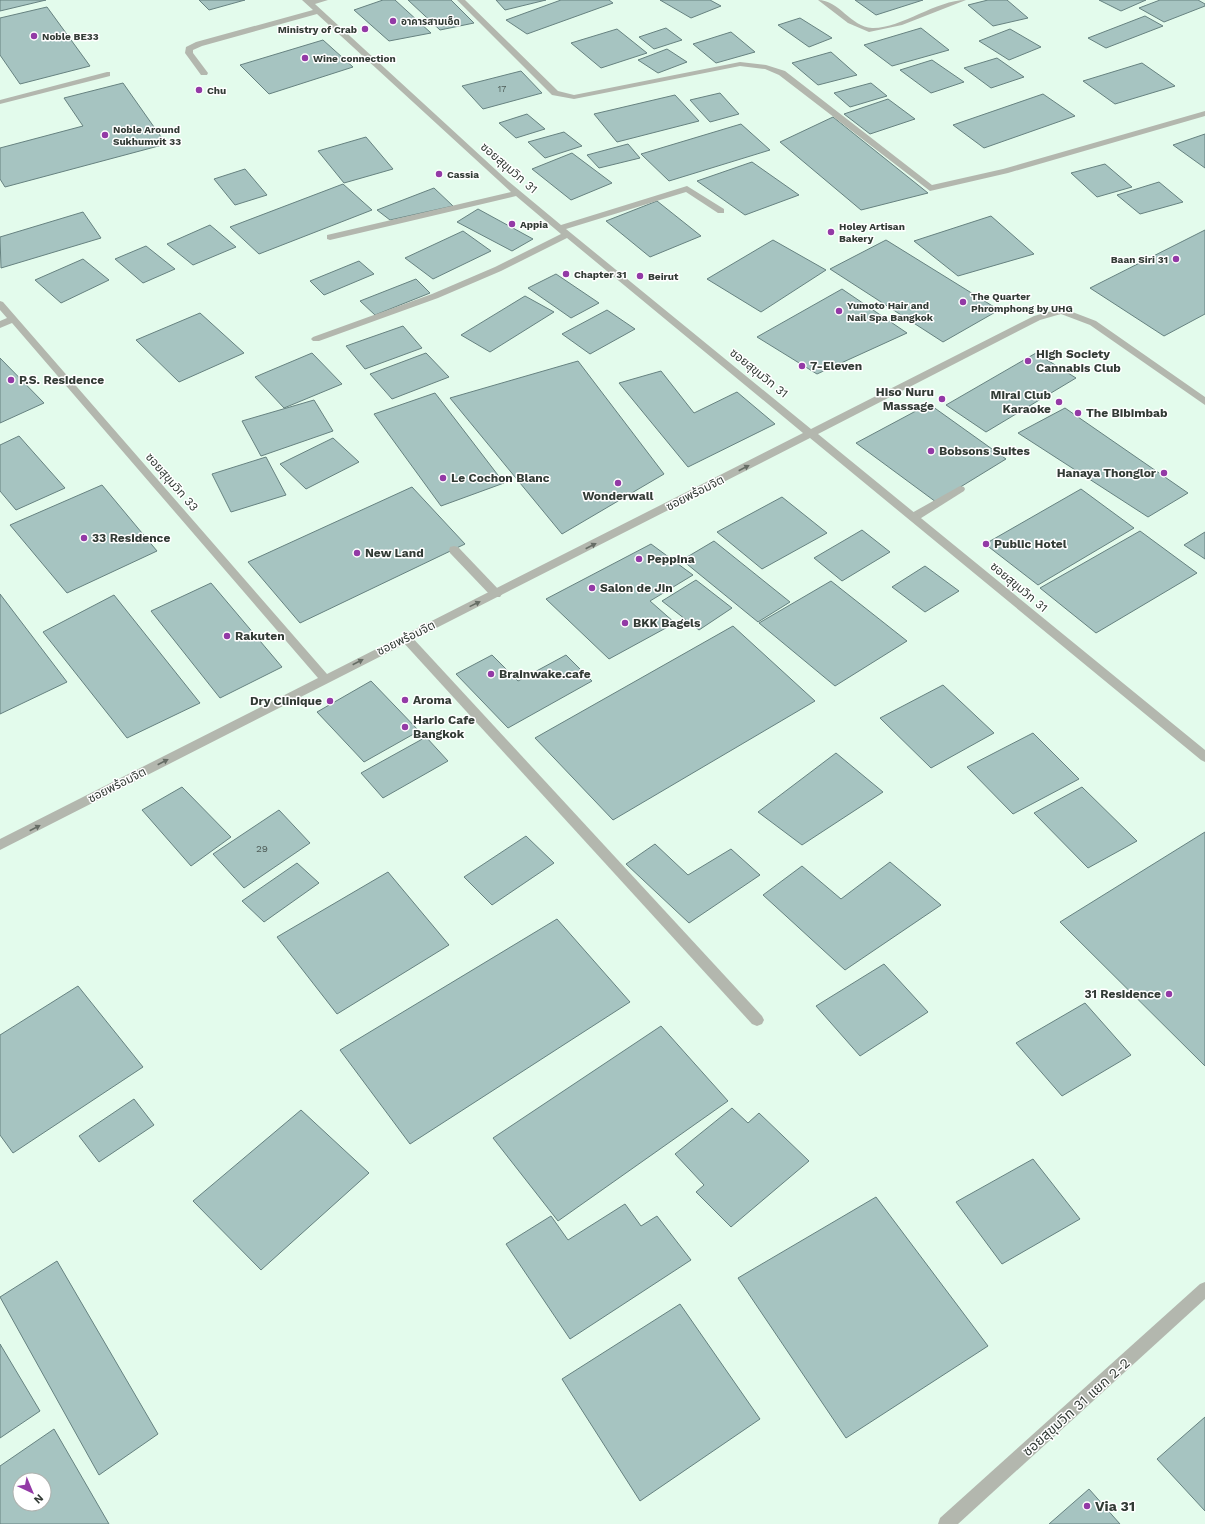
<svg xmlns="http://www.w3.org/2000/svg" width="1205" height="1524" font-family="'Work Sans','Noto Sans Thai',sans-serif">
	<style>
		.building { fill: #a6c4c1; stroke: #668280; fill-rule: evenodd }
		.lines { fill: none; stroke-linecap: round; stroke-linejoin: round }
		.lane { fill: #b3b7ae; fill-rule: evenodd }
		.street { fill: #b3b7ae; fill-rule: evenodd }
		.oneway { fill: #666d65 }
		.poi-dot { fill: #933aa6; stroke: #fff; stroke-width: 1.5 }
		.labels { text-anchor: middle; stroke-width: 3; stroke-linejoin: round; paint-order: stroke }
		.far-number-label { font-size: 9px; fill: #4f5d58 }
		.far-poi-label { font-size: 10px; font-weight: bold; fill: #323b35; stroke: #fff; text-anchor: start }
		.number-label { font-size: 10px; fill: #4f5d58 }
		.street-label { font-size: 12px; fill: #323b35; stroke: #fff }
		.poi-label { font-size: 12px; font-weight: bold; fill: #323b35; stroke: #fff; text-anchor: start }
		.near-street-label { font-size: 14px; fill: #323b35; stroke: #fff }
		.near-poi-label { font-size: 14px; font-weight: bold; fill: #323b35; stroke: #fff; text-anchor: start }
	</style>
	<rect width="100%" height="100%" fill="#e3fbec"/>
	<g class="building">
		<polygon points="0,0 46,0 0,11"/>
		<polygon points="199,0 245,0 209,10"/>
		<polygon points="383,0 395,0 431,33 389,41 354,10"/>
		<polygon points="408,0 451,0 474,23 440,30"/>
		<polygon points="496,0 546,0 505,10"/>
		<polygon points="561,0 609,0 613,3 527,34 506,20"/>
		<polygon points="660,0 710,0 721,6 691,18"/>
		<polygon points="855,0 923,0 876,15"/>
		<polygon points="988,0 1007,0 1028,18 993,26 968,5"/>
		<polygon points="1099,0 1146,0 1121,11"/>
		<polygon points="1160,0 1198,0 1205,4 1205,6 1164,22 1139,8"/>
		<polygon points="47,7 90,66 20,84 0,55 0,18"/>
		<polygon points="1145,16 1163,26 1106,48 1088,38"/>
		<polygon points="800,18 832,38 809,47 778,25"/>
		<polygon points="666,28 682,40 654,49 639,37"/>
		<polygon points="921,28 949,50 892,66 864,45"/>
		<polygon points="617,29 647,53 601,68 571,43"/>
		<polygon points="1010,29 1041,47 1009,60 979,41"/>
		<polygon points="731,32 755,52 716,63 693,44"/>
		<polygon points="323,40 353,67 269,94 240,65"/>
		<polygon points="667,49 687,62 658,73 638,60"/>
		<polygon points="831,52 857,75 818,85 792,63"/>
		<polygon points="997,58 1024,77 991,88 964,68"/>
		<polygon points="932,60 964,82 931,93 900,70"/>
		<polygon points="1142,63 1175,86 1115,104 1083,81"/>
		<polygon points="521,71 542,93 483,109 462,86"/>
		<polygon points="123,83 166,144 5,187 0,179 0,148 83,126 64,98"/>
		<polygon points="871,83 887,96 850,107 834,93"/>
		<polygon points="720,93 739,114 710,122 690,100"/>
		<polygon points="1043,94 1075,116 984,148 953,125"/>
		<polygon points="675,95 699,121 617,142 594,114"/>
		<polygon points="888,99 915,119 870,134 844,114"/>
		<polygon points="527,114 545,129 516,138 499,123"/>
		<polygon points="833,117 928,193 861,210 780,142"/>
		<polygon points="741,124 770,150 669,181 641,154"/>
		<polygon points="564,132 582,146 545,158 528,142"/>
		<polygon points="1205,134 1205,168 1173,145"/>
		<polygon points="366,137 393,169 344,183 318,151"/>
		<polygon points="628,144 640,158 599,168 587,155"/>
		<polygon points="572,153 612,183 571,200 532,169"/>
		<polygon points="752,162 799,195 745,215 697,181"/>
		<polygon points="1105,164 1132,187 1097,197 1071,173"/>
		<polygon points="245,169 267,195 235,205 214,179"/>
		<polygon points="1159,182 1183,202 1140,214 1117,195"/>
		<polygon points="343,184 372,210 259,254 230,227"/>
		<polygon points="434,188 453,206 390,220 377,210"/>
		<polygon points="657,201 701,236 650,257 606,221"/>
		<polygon points="478,209 533,239 512,251 457,222"/>
		<polygon points="83,212 101,238 1,268 0,237"/>
		<polygon points="991,216 1034,254 958,276 914,241"/>
		<polygon points="210,225 236,247 193,265 167,244"/>
		<polygon points="1205,230 1205,314 1164,336 1090,288"/>
		<polygon points="463,231 491,251 433,279 405,258"/>
		<polygon points="773,240 826,270 761,312 707,279"/>
		<polygon points="886,240 999,310 943,342 830,269"/>
		<polygon points="146,246 175,269 143,283 115,259"/>
		<polygon points="83,259 109,280 61,303 35,280"/>
		<polygon points="359,261 374,274 324,295 310,281"/>
		<polygon points="556,274 599,303 571,318 528,288"/>
		<polygon points="416,279 430,293 375,315 360,301"/>
		<polygon points="842,289 907,333 817,374 757,337"/>
		<polygon points="525,296 554,312 490,352 461,335"/>
		<polygon points="607,310 635,329 590,354 562,334"/>
		<polygon points="200,313 244,353 179,382 136,340"/>
		<polygon points="403,326 422,348 365,369 346,346"/>
		<polygon points="312,353 342,384 284,408 255,377"/>
		<polygon points="426,353 449,377 392,399 370,374"/>
		<polygon points="1036,353 1076,378 986,432 946,405"/>
		<polygon points="0,358 44,403 0,423"/>
		<polygon points="578,361 664,474 562,534 450,398"/>
		<polygon points="661,371 694,413 737,392 775,424 688,467 619,383"/>
		<polygon points="435,393 504,483 441,506 374,414"/>
		<polygon points="314,400 333,431 261,456 242,421"/>
		<polygon points="929,404 1006,459 936,502 856,443"/>
		<polygon points="1065,408 1188,493 1148,517 1018,433"/>
		<polygon points="19,436 65,488 16,510 0,491 0,445"/>
		<polygon points="333,438 359,462 306,489 280,464"/>
		<polygon points="266,457 286,495 231,512 212,474"/>
		<polygon points="102,485 157,551 67,593 10,525"/>
		<polygon points="412,487 465,544 300,623 248,562"/>
		<polygon points="1081,489 1134,528 1038,585 985,544"/>
		<polygon points="782,497 827,533 762,569 717,532"/>
		<polygon points="862,530 890,552 842,581 814,558"/>
		<polygon points="1140,531 1197,573 1096,633 1040,588"/>
		<polygon points="1205,532 1205,559 1184,545"/>
		<polygon points="714,541 790,602 758,622 682,560"/>
		<polygon points="651,544 693,575 650,601 675,623 609,659 546,599"/>
		<polygon points="925,566 959,591 925,612 892,587"/>
		<polygon points="696,580 732,608 699,630 662,601"/>
		<polygon points="831,581 907,641 835,686 759,623"/>
		<polygon points="211,583 282,667 220,698 151,611"/>
		<polygon points="0,594 67,682 0,714"/>
		<polygon points="114,595 200,703 127,738 43,632"/>
		<polygon points="733,626 815,701 613,820 535,738"/>
		<polygon points="492,655 518,681 566,655 592,681 508,728 456,674"/>
		<polygon points="371,681 419,731 364,762 317,712"/>
		<polygon points="943,685 994,733 931,768 880,718"/>
		<polygon points="1033,733 1079,779 1013,814 967,767"/>
		<polygon points="426,737 448,761 383,798 361,773"/>
		<polygon points="836,753 883,792 802,845 758,812"/>
		<polygon points="182,787 231,837 191,866 142,810"/>
		<polygon points="1082,787 1137,841 1088,868 1034,813"/>
		<polygon points="279,810 310,843 244,888 213,854"/>
		<polygon points="1205,832 1205,1066 1060,922"/>
		<polygon points="526,836 554,863 492,905 464,877"/>
		<polygon points="655,844 688,875 731,849 760,875 689,923 626,864"/>
		<polygon points="890,862 941,905 845,970 763,895 802,866 841,899"/>
		<polygon points="297,863 319,883 264,922 242,901"/>
		<polygon points="388,872 449,945 337,1014 277,937"/>
		<polygon points="557,919 630,1002 410,1144 340,1050"/>
		<polygon points="884,964 928,1012 860,1056 816,1006"/>
		<polygon points="78,986 143,1067 13,1153 0,1135 0,1035"/>
		<polygon points="1085,1003 1131,1055 1062,1096 1016,1043"/>
		<polygon points="661,1026 728,1101 558,1221 493,1138"/>
		<polygon points="134,1099 154,1125 99,1162 79,1136"/>
		<polygon points="732,1108 748,1123 759,1113 809,1161 731,1227 696,1192 704,1185 675,1154"/>
		<polygon points="301,1110 369,1173 261,1270 193,1201"/>
		<polygon points="1033,1159 1080,1219 1002,1264 956,1202"/>
		<polygon points="876,1197 988,1346 846,1438 738,1278"/>
		<polygon points="625,1204 641,1226 657,1216 691,1260 570,1339 506,1244 551,1216 568,1240"/>
		<polygon points="57,1261 158,1434 99,1475 0,1297"/>
		<polygon points="680,1304 760,1419 640,1501 562,1379"/>
		<polygon points="0,1344 40,1411 0,1438"/>
		<polygon points="1205,1417 1205,1511 1157,1459"/>
		<path d="M54 1429 109 1524H0V1466ZM20 1480H44V1504H20Z"/>
		<polygon points="1089,1489 1120,1524 1049,1524"/>
	</g>
	<g class="lines">
		<g class="lane">
			<polygon points="107,72 110,72 110,76 0,104 0,100"/>
			<polygon points="960,486 964,487 965,489 964,491 918,520 910,520 909,517 910,514"/>
			<polygon points="454,546 458,547 500,591 502,594 500,597 492,597 450,553 449,550 450,547"/>
			<polygon points="406,634 410,635 762,1016 764,1020 762,1024 757,1026 752,1024 402,641 400,638"/>
		</g>
		<g class="street">
			<polygon points="302,0 328,0 315,4 508,181 561,225 687,186 724,209 724,213 718,213 686,192 566,229 811,429 1034,316 1062,308 1096,321 1205,397 1205,405 1090,325 1061,314 1040,320 818,434 1205,750 1205,762 1201,760 810,438 0,850 0,839 318,678 12,323 0,328 0,321 7,318 0,310 0,301 3,302 327,674 803,433 567,238 501,271 438,298 319,341 313,341 311,339 313,337 432,294 495,267 561,234 516,196 330,240 327,239 327,235 511,192 317,14 202,46 193,50 193,53 208,73 207,75 201,75 185,53 186,47 196,42 313,10"/>
			<polygon points="457,0 465,0 558,91 574,95 740,62 766,65 785,71 932,185 1003,169 1205,111 1205,116 1008,173 930,191 779,75 765,69 740,66 574,99 552,95"/>
			<path d="M818 0C839 0 851 27 872 28 900 29 936 0 966 0L902 25 869 32 848 23Z"/>
			<polygon points="1205,1282 1205,1299 958,1524 938,1524 940,1518 1200,1284"/>
		</g>
	</g>
	<defs><path id="oneway-solid" d="M-6-.8H1V-3.2L6.5 0L1 3.2V.8H-6Z"/></defs>
	<g class="oneway">
		<use href="#oneway-solid" transform="translate(744 468) rotate(-27)"/>
		<use href="#oneway-solid" transform="translate(591 546) rotate(-27)"/>
		<use href="#oneway-solid" transform="translate(475 604) rotate(-26)"/>
		<use href="#oneway-solid" transform="translate(358 662) rotate(-27)"/>
		<use href="#oneway-solid" transform="translate(163 762) rotate(-27)"/>
		<use href="#oneway-solid" transform="translate(35 828) rotate(-27)"/>
	</g>
	<g class="poi-dot">
		<circle cx="393" cy="21" r="4"/>
		<circle cx="365" cy="29" r="4"/>
		<circle cx="34" cy="36" r="4"/>
		<circle cx="305" cy="58" r="4"/>
		<circle cx="199" cy="90" r="4"/>
		<circle cx="105" cy="135" r="4"/>
		<circle cx="439" cy="174" r="4"/>
		<circle cx="512" cy="224" r="4"/>
		<circle cx="831" cy="232" r="4"/>
		<circle cx="1176" cy="259" r="4"/>
		<circle cx="566" cy="274" r="4"/>
		<circle cx="640" cy="276" r="4"/>
		<circle cx="963" cy="302" r="4"/>
		<circle cx="839" cy="311" r="4"/>
		<circle cx="1028" cy="361" r="4"/>
		<circle cx="802" cy="366" r="4"/>
		<circle cx="11" cy="380" r="4"/>
		<circle cx="942" cy="399" r="4"/>
		<circle cx="1059" cy="402" r="4"/>
		<circle cx="1078" cy="413" r="4"/>
		<circle cx="931" cy="451" r="4"/>
		<circle cx="1164" cy="473" r="4"/>
		<circle cx="443" cy="478" r="4"/>
		<circle cx="618" cy="483" r="4"/>
		<circle cx="84" cy="538" r="4"/>
		<circle cx="986" cy="544" r="4"/>
		<circle cx="357" cy="553" r="4"/>
		<circle cx="639" cy="559" r="4"/>
		<circle cx="592" cy="588" r="4"/>
		<circle cx="625" cy="623" r="4"/>
		<circle cx="227" cy="636" r="4"/>
		<circle cx="491" cy="674" r="4"/>
		<circle cx="405" cy="700" r="4"/>
		<circle cx="330" cy="701" r="4"/>
		<circle cx="405" cy="727" r="4"/>
		<circle cx="1169" cy="994" r="4"/>
		<circle cx="1087" cy="1506" r="4"/>
	</g>
	<g class="labels">
		<g class="far-number-label">
			<text x="502" y="92">17</text>
		</g>
		<g class="far-poi-label">
			<text x="401" y="25">อาคารสามเอ็ด</text>
			<text x="357" y="33" text-anchor="end">Ministry of Crab</text>
			<text x="42" y="40">Noble BE33</text>
			<text x="313" y="62">Wine connection</text>
			<text x="207" y="94">Chu</text>
			<text x="113" y="133">Noble Around<tspan x="113" dy="12">Sukhumvit 33</tspan></text>
			<text x="447" y="178">Cassia</text>
			<text x="520" y="228">Appia</text>
			<text x="839" y="230">Holey Artisan<tspan x="839" dy="12">Bakery</tspan></text>
			<text x="1168" y="263" text-anchor="end">Baan Siri 31</text>
			<text x="574" y="278">Chapter 31</text>
			<text x="648" y="280">Beirut</text>
			<text x="971" y="300">The Quarter<tspan x="971" dy="12">Phromphong by UHG</tspan></text>
			<text x="847" y="309">Yumoto Hair and<tspan x="847" dy="12">Nail Spa Bangkok</tspan></text>
		</g>
		<g class="number-label">
			<text x="262" y="852">29</text>
		</g>
		<g class="street-label">
			<text transform="translate(509 168) rotate(41)" y="4">ซอยสุขุมวิท 31</text>
			<text transform="translate(759 373) rotate(39)" y="4">ซอยสุขุมวิท 31</text>
			<text transform="translate(172 482) rotate(49)" y="4">ซอยสุขุมวิท 33</text>
			<text transform="translate(695 493) rotate(-27)" y="4">ซอยพร้อมจิต</text>
			<text transform="translate(1019 587) rotate(40)" y="4">ซอยสุขุมวิท 31</text>
			<text transform="translate(406 638) rotate(-26)" y="4">ซอยพร้อมจิต</text>
			<text transform="translate(117 785) rotate(-27)" y="4">ซอยพร้อมจิต</text>
		</g>
		<g class="poi-label">
			<text x="1036" y="358">High Society<tspan x="1036" dy="14">Cannabis Club</tspan></text>
			<text x="810" y="370">7-Eleven</text>
			<text x="19" y="384">P.S. Residence</text>
			<text x="934" y="396" text-anchor="end">Hiso Nuru<tspan x="934" dy="14">Massage</tspan></text>
			<text x="1051" y="399" text-anchor="end">Mirai Club<tspan x="1051" dy="14">Karaoke</tspan></text>
			<text x="1086" y="417">The Bibimbab</text>
			<text x="939" y="455">Bobsons Suites</text>
			<text x="1156" y="477" text-anchor="end">Hanaya Thonglor</text>
			<text x="451" y="482">Le Cochon Blanc</text>
			<text x="618" y="500" text-anchor="middle">Wonderwall</text>
			<text x="92" y="542">33 Residence</text>
			<text x="994" y="548">Public Hotel</text>
			<text x="365" y="557">New Land</text>
			<text x="647" y="563">Peppina</text>
			<text x="600" y="592">Salon de Jin</text>
			<text x="633" y="627">BKK Bagels</text>
			<text x="235" y="640">Rakuten</text>
			<text x="499" y="678">Brainwake.cafe</text>
			<text x="413" y="704">Aroma</text>
			<text x="322" y="705" text-anchor="end">Dry Clinique</text>
			<text x="413" y="724">Hario Cafe<tspan x="413" dy="14">Bangkok</tspan></text>
			<text x="1161" y="998" text-anchor="end">31 Residence</text>
		</g>
		<g class="near-street-label">
			<text transform="translate(1076 1407) rotate(-42)" y="5">ซอยสุขุมวิท 31 แยก 2-2</text>
		</g>
		<g class="near-poi-label">
			<text x="1095" y="1511">Via 31</text>
		</g>
	</g>
	<g transform="translate(32 1492) rotate(136)"><circle r="19" fill="#ffffff" stroke="#adb1ae"/>
	<path d="M0-3L7 15L0 10L-7 15Z" fill="#933aa6"/>
	<text y="-6" font-size="11" font-weight="bold" text-anchor="middle" fill="#323b35">N</text>
	</g>
</svg>
